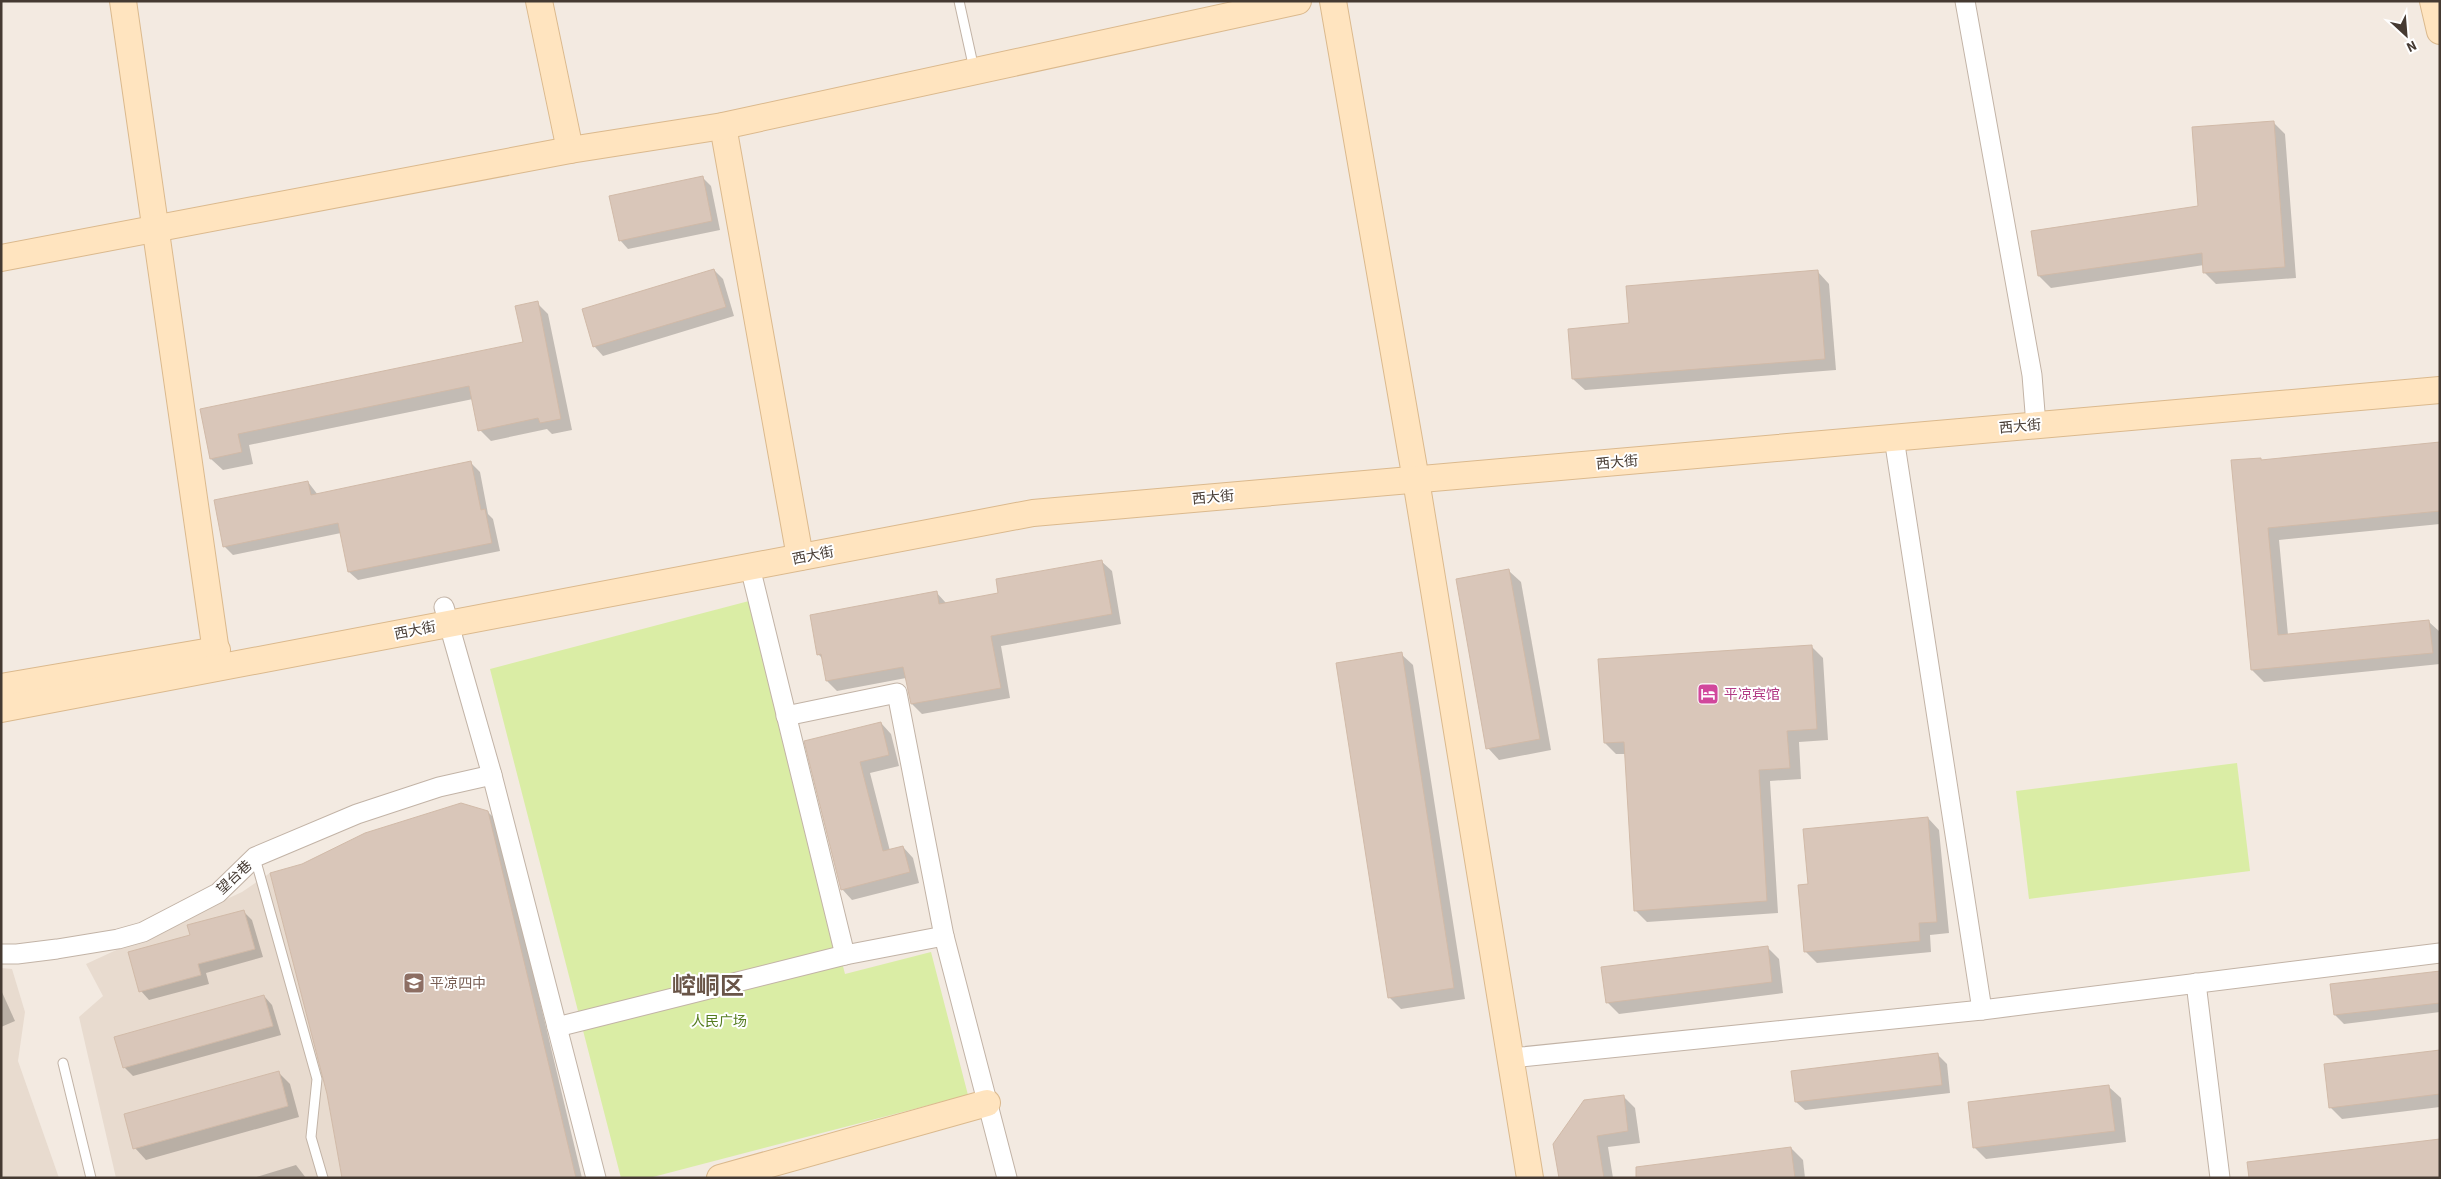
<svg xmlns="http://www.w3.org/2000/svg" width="2441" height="1179" font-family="'Source Sans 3','Noto Sans SC',sans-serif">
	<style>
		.residential { fill: #e8dbcf }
		.green { fill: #daeda5 }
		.shadow { fill: #0003 }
		.building { fill: #d9c6b9; stroke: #d1baa8 }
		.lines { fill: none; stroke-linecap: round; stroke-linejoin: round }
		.lane-casing { stroke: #c2b3a6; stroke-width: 11 }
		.street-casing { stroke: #c2b3a6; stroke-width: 21 }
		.secondary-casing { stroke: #dbb98d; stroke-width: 28 }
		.lane { stroke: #fff; stroke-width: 9 }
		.street { stroke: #fff; stroke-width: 19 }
		.secondary { stroke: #ffe4bf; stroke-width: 26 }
		.labels { text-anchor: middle; stroke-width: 4; stroke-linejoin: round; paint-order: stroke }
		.street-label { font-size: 14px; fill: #453a32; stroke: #fff }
		.hotel-label { font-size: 14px; fill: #b23c85; stroke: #fff; text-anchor: start }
		.education-label { font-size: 14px; fill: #785e54; stroke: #fff; text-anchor: start }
		.park-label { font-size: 14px; fill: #547c1f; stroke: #fff }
		.town-label { font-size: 24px; font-weight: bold; fill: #695548; stroke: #fff }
	</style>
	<rect width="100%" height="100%" fill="#f3eae1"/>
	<g class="residential">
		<polygon points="270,873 327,1094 342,1178 116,1178 79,1017 103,996 86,964 242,892"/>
		<polygon points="1,968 12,969 25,1012 18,1061 59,1178 1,1178"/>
	</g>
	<g class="green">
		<polygon points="749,601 845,974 931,952 968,1095 649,1178 621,1178 490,669"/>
		<polygon points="2237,763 2250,871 2029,899 2016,791"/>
	</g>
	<g class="shadow">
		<polygon points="2273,122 2285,134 2296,278 2216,284 2204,272 2204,265 2051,288 2039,276 2033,232 2199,207"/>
		<polygon points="702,177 711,186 720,230 628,249 620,240"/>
		<polygon points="714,270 723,279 734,316 603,356 595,347 584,310"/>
		<polygon points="1818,272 1829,284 1836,370 1585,390 1573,379 1631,325"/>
		<polygon points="537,303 548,314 572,430 552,434 547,429 491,441 480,430 473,399 249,445 253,464 223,470 211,459 201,410 524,343"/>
		<polygon points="2440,443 2440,524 2279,540 2288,635 2429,622 2440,632 2440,664 2264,682 2252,670 2232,462 2261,459 2262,461"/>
		<polygon points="471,463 480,472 488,514 493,519 500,551 358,580 349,572 341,533 233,555 224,546 308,482 318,495"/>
		<polygon points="1101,561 1112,571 1121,624 1001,646 1010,698 922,714 912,704 906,678 837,691 827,681 823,659 818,654 936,592 946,603 1000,594"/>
		<polygon points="1509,571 1521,582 1551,750 1499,760 1488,748"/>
		<polygon points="1811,646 1823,658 1828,740 1799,742 1801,779 1770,781 1778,913 1647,922 1635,910 1626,754 1616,754 1605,743"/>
		<polygon points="1401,654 1413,665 1465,999 1401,1009 1389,997"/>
		<polygon points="881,723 891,734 899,766 870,773 890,851 903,847 913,858 919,883 852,900 842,889 806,742"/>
		<polygon points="488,812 497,821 582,1178 343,1178"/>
		<polygon points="1928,818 1939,830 1949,933 1930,935 1931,952 1817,963 1805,951 1809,885"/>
		<polygon points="243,911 252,920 263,957 206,973 209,984 149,1000 141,991 191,936"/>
		<polygon points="1768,948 1779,959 1783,993 1619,1014 1607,1002"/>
		<polygon points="2440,973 2440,1012 2344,1024 2335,1015"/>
		<polygon points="1,990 15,1021 1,1027"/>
		<polygon points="264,996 272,1005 281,1035 133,1076 124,1067"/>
		<polygon points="2440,1052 2440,1107 2342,1119 2330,1107"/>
		<polygon points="1938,1055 1947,1064 1950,1093 1805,1110 1796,1102"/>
		<polygon points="278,1072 290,1084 299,1117 146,1160 135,1148"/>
		<polygon points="2109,1087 2121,1098 2126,1142 1986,1159 1974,1147"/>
		<polygon points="1623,1096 1635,1108 1640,1143 1608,1147 1613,1178 1561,1178"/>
		<polygon points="1791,1148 1803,1160 1805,1178 1657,1178"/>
		<polygon points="296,1165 306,1178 253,1178"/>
	</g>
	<g class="building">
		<polygon points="2274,121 2285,267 2203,273 2202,253 2038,276 2031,231 2198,206 2192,127"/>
		<polygon points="703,176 712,221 619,241 609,196"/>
		<polygon points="714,269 726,307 593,347 582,309"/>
		<polygon points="1818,270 1825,359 1572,379 1568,329 1629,323 1626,286"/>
		<polygon points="538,301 561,419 540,423 538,418 478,431 469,386 238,434 242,452 210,459 200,409 523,342 515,306"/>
		<polygon points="2440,442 2440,511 2268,528 2278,635 2429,620 2433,653 2251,670 2231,460 2261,458 2261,460"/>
		<polygon points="471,461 481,510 485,509 492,543 348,572 338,523 223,547 214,500 308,481 311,495"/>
		<polygon points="1102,560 1112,614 991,636 1001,688 911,704 903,667 826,681 821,654 817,655 810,615 937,591 939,604 998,593 996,579"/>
		<polygon points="1509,569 1540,739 1486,749 1456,579"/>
		<polygon points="1812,645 1817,729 1787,731 1790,768 1759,770 1767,901 1634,911 1624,742 1604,743 1598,659"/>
		<polygon points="1402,652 1454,988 1388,998 1336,663"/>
		<polygon points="881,722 889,755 860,762 883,851 903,846 910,872 841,890 804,741"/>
		<polygon points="461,803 488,811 576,1178 342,1178 327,1094 270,873 302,864 365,833"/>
		<polygon points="1928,817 1937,922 1919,923 1920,941 1804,952 1798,885 1808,884 1803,829"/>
		<polygon points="244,910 255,949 198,964 201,975 139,992 128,952 190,935 187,925"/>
		<polygon points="1768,946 1772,982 1606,1003 1601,967"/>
		<polygon points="2440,971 2440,1003 2334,1015 2330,984"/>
		<polygon points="264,995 273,1026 123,1068 114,1037"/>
		<polygon points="2440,1050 2440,1094 2329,1108 2324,1064"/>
		<polygon points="1938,1053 1942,1085 1795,1102 1791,1071"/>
		<polygon points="279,1071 288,1106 133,1149 124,1114"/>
		<polygon points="2109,1085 2115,1131 1973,1148 1968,1102"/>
		<polygon points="1624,1095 1628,1131 1597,1136 1604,1178 1559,1178 1553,1144 1584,1100"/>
		<polygon points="2440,1139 2440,1178 2249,1178 2247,1162"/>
		<polygon points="1791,1147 1795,1178 1636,1178 1636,1167"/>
	</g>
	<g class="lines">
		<g class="lane-casing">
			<g id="lane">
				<polyline points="959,1 974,69"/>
				<polyline points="255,858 317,1079 311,1137 323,1178"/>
				<polyline points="63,1063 91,1178"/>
			</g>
		</g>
		<g class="street-casing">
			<g id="street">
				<polyline points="1965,1 2032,375 2036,425"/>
				<polyline points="1894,438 1982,1010"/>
				<polyline points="750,567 845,955 944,936"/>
				<polyline points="444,607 492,775 596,1178"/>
				<polyline points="786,716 897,693 944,936 1007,1178"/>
				<polyline points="1,954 17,954 57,949 118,939 143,932 218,893 255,857 357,814 439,787 492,775"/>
				<polyline points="2196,983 2220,1178"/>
				<polyline points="557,1027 845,955"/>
				<polyline points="1511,1058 1982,1010 2440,953"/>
			</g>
		</g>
		<g class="secondary-casing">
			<g id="secondary">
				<polyline points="123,1 218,666"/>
				<polyline points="539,1 570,150"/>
				<polyline points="1333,1 1416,480 1530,1178"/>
				<polyline points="2433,1 2440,31"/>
				<polyline points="723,126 800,557"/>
				<polyline points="1,258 570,150 723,126 1298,1"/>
				<polyline points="1,687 217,650"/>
				<polyline points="1,709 1033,513 2440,390"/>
				<polyline points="720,1178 987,1103"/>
			</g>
		</g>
		<use href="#lane" class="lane"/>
		<use href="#street" class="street"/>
		<use href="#secondary" class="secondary"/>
	</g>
	<defs>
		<g id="hotel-square" transform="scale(1.125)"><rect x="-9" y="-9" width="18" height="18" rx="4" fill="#d1479c" stroke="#fff"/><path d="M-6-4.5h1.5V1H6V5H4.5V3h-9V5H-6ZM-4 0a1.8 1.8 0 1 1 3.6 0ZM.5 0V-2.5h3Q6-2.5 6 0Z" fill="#fff"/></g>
		<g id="school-square" transform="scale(1.125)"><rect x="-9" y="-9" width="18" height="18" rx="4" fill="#8d6e63" stroke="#fff"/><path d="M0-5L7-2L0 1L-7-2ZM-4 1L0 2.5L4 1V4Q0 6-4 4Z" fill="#fff"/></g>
	</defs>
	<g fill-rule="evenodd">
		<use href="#hotel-square" x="1708" y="694"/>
		<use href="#school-square" x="414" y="983"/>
	</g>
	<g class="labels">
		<g class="street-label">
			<text transform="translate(2020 426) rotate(-5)" y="5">西大街</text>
			<text transform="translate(1617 462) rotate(-5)" y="5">西大街</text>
			<text transform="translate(1213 497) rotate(-5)" y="5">西大街</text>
			<text transform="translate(813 555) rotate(-11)" y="5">西大街</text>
			<text transform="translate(415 630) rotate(-11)" y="5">西大街</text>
			<text transform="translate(234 877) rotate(-43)" y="5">望台巷</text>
		</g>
		<g class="hotel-label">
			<text x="1724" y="699">平凉宾馆</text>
		</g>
		<g class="education-label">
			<text x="430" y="988">平凉四中</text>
		</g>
		<g class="park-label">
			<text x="719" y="1026">人民广场</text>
		</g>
		<g class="town-label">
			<text x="708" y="994">崆峒区</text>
		</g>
	</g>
	<rect width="2441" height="1179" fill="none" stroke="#453a32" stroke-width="5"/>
	<g transform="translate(2406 35) rotate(154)" stroke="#ffffff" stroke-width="4" paint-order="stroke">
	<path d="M0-4L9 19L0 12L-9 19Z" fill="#453a32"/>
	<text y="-8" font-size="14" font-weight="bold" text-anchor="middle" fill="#453a32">N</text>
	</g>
</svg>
